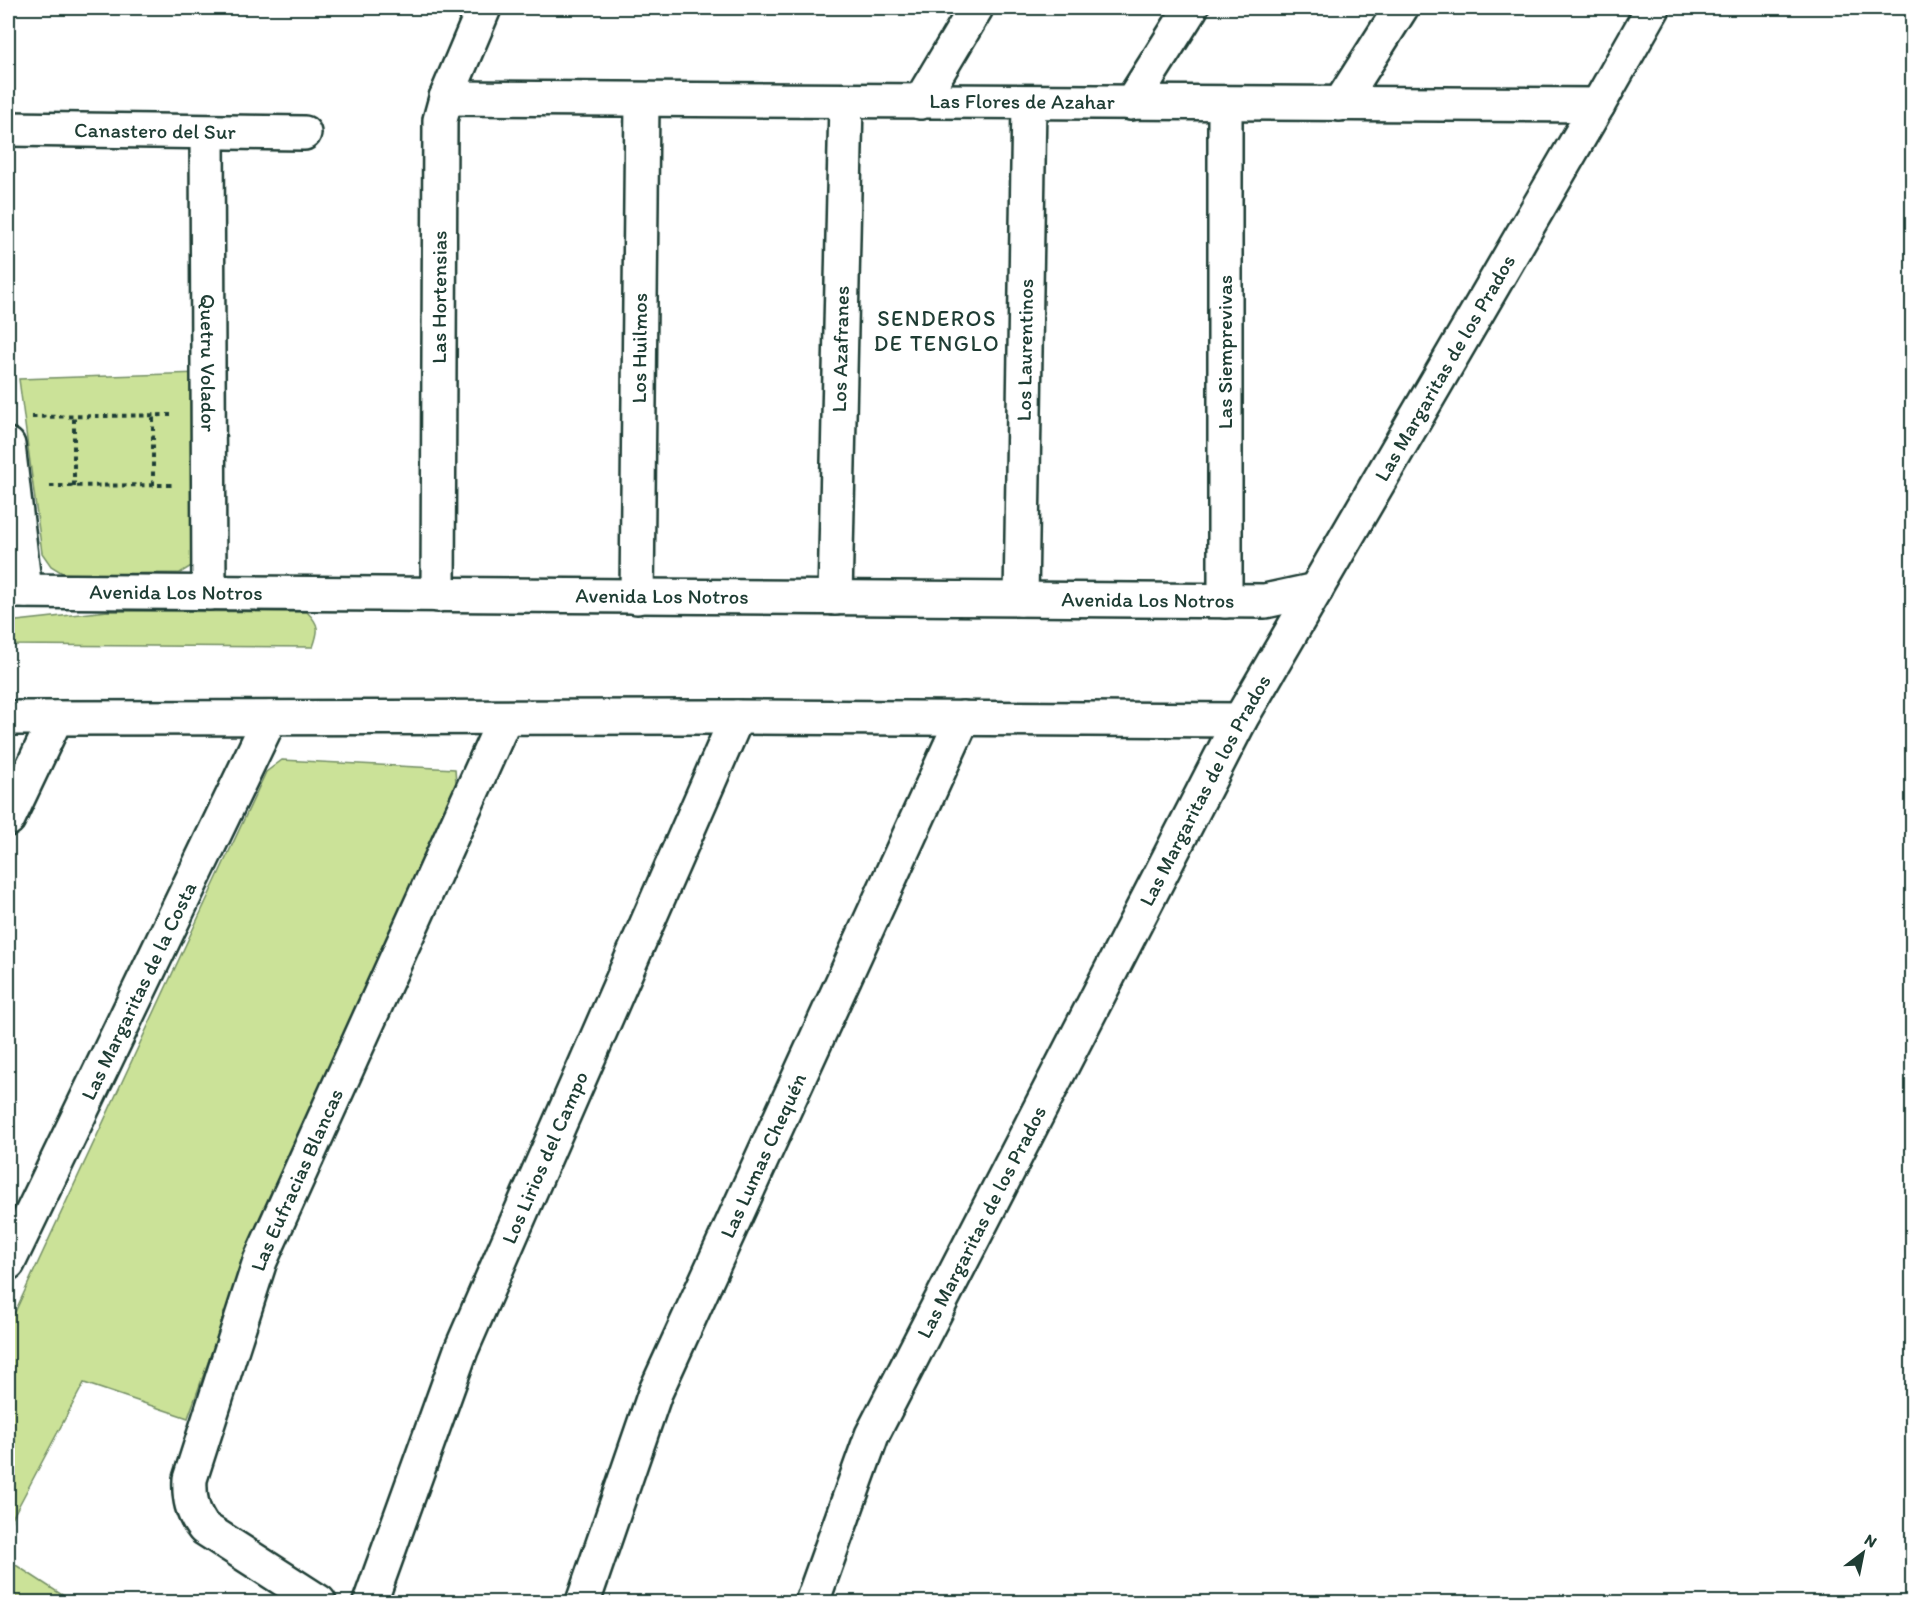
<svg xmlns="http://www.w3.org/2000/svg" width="1920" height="1610" font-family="Itim,sans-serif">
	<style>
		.green { fill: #cbe298; stroke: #759066; stroke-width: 1.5 }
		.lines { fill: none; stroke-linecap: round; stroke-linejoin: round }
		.minor-casing { stroke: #1f3d34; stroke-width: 38 }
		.path { stroke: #1f3d34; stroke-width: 4; stroke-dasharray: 4.5 4.5; stroke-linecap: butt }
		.minor { stroke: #fff; stroke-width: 33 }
		.labels { text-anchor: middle; stroke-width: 6; stroke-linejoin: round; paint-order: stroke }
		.street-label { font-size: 21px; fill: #1f3d34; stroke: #fff }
		.neighbourhood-label { font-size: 22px; letter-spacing: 1.5px; fill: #1f3d34; stroke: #fff }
	</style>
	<rect width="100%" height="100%" fill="#fff"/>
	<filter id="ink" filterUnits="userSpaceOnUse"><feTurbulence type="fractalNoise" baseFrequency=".0167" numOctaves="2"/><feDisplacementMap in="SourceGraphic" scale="12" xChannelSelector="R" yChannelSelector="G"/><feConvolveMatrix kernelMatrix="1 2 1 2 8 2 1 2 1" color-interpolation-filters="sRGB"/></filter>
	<g filter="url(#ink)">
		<g class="green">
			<polygon points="200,373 193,565 180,573 64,574 51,566 42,553 19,379"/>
			<path d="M108 611 307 612C320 625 319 630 313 647L8 645V622Z"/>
			<polygon points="282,760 455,769 456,783 248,1251 188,1418 84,1383 8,1526 8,1318 15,1312 266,772"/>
			<polygon points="8,1560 73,1602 8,1602"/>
		</g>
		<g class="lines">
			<g class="minor-casing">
				<g id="minor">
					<path id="s1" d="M446 98 1598 105"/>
					<polyline points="920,102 976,8"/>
					<polyline points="1131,103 1191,8"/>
					<polyline points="1225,104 1225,601"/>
					<polyline points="1340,104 1401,8"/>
					<path id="s2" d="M8 129 304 133"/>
					<path id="s3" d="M207 133 209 593"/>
					<polyline points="8,445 25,591"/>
					<path id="s4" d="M8 591 1265 601 1316 590"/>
					<path id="s5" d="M438 595 440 120 446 98 484 8"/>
					<path id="s6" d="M637 597 642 101"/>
					<path id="s7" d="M835 598 846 102"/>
					<path id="s8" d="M1021 599 1029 103"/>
					<polyline points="8,718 737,717 1240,720"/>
					<polyline points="8,819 56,718"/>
					<path id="s9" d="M8 1263 270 718"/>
					<path id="s10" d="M319 1602 204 1528C192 1513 189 1498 190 1479L260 1261 505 718"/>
					<path id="s11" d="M370 1602 461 1350 737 717"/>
					<path id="s12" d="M583 1602 655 1393 963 718"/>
					<path id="s13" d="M812 1602 872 1435 1240 720 1598 105 1653 8"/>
				</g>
			</g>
			<g class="path">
				<polyline points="32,417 171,415"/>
				<polyline points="153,485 153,415"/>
				<polyline points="50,486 172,485"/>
				<polyline points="74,486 74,416"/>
			</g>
			<use href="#minor" class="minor"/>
		</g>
	</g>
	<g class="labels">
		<g class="street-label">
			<text dy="7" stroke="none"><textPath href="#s1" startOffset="576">Las Flores de Azahar</textPath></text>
			<text dy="7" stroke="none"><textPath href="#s2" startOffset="147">Canastero del Sur</textPath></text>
			<text dy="7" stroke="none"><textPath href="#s5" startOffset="298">Las Hortensias</textPath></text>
			<text dy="7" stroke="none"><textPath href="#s6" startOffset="249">Los Huilmos</textPath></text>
			<text dy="7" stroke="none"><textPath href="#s7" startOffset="249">Los Azafranes</textPath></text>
			<text dy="7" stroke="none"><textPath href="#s8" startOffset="249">Los Laurentinos</textPath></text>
			<text transform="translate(1225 352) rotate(-90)" y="7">Las Siemprevivas</text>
			<text dy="7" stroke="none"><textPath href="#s3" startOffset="230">Quetru Volador</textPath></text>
			<text dy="7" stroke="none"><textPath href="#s13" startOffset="1389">Las Margaritas de los Prados</textPath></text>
			<text dy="7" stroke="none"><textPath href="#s4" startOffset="168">Avenida Los Notros</textPath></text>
			<text dy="7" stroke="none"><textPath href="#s4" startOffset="654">Avenida Los Notros</textPath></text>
			<text dy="7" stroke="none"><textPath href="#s4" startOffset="1140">Avenida Los Notros</textPath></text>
			<text dy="7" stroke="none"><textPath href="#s13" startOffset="903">Las Margaritas de los Prados</textPath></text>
			<text dy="7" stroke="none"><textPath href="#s9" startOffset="302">Las Margaritas de la Costa</textPath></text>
			<text dy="7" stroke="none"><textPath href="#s12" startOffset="482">Las Lumas Chequén</textPath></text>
			<text dy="7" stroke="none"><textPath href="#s11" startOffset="478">Los Lirios del Campo</textPath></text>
			<text dy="7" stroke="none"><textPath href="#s10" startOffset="507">Las Eufracias Blancas</textPath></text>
			<text dy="7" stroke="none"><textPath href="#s13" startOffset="417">Las Margaritas de los Prados</textPath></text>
		</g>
		<g class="neighbourhood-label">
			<text x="937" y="326">SENDEROS<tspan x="937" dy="25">DE TENGLO</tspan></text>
		</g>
	</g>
	<rect width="1920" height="1610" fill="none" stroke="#fff" stroke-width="30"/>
	<rect x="15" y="15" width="1890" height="1580" fill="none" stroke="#1f3d34" stroke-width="2" filter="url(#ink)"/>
	<g transform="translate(1863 1553) rotate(32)" stroke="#ffffff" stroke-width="4.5" paint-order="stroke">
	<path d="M0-4.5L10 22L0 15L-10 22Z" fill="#1f3d34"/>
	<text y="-9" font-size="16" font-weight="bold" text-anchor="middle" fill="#1f3d34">N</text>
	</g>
</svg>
